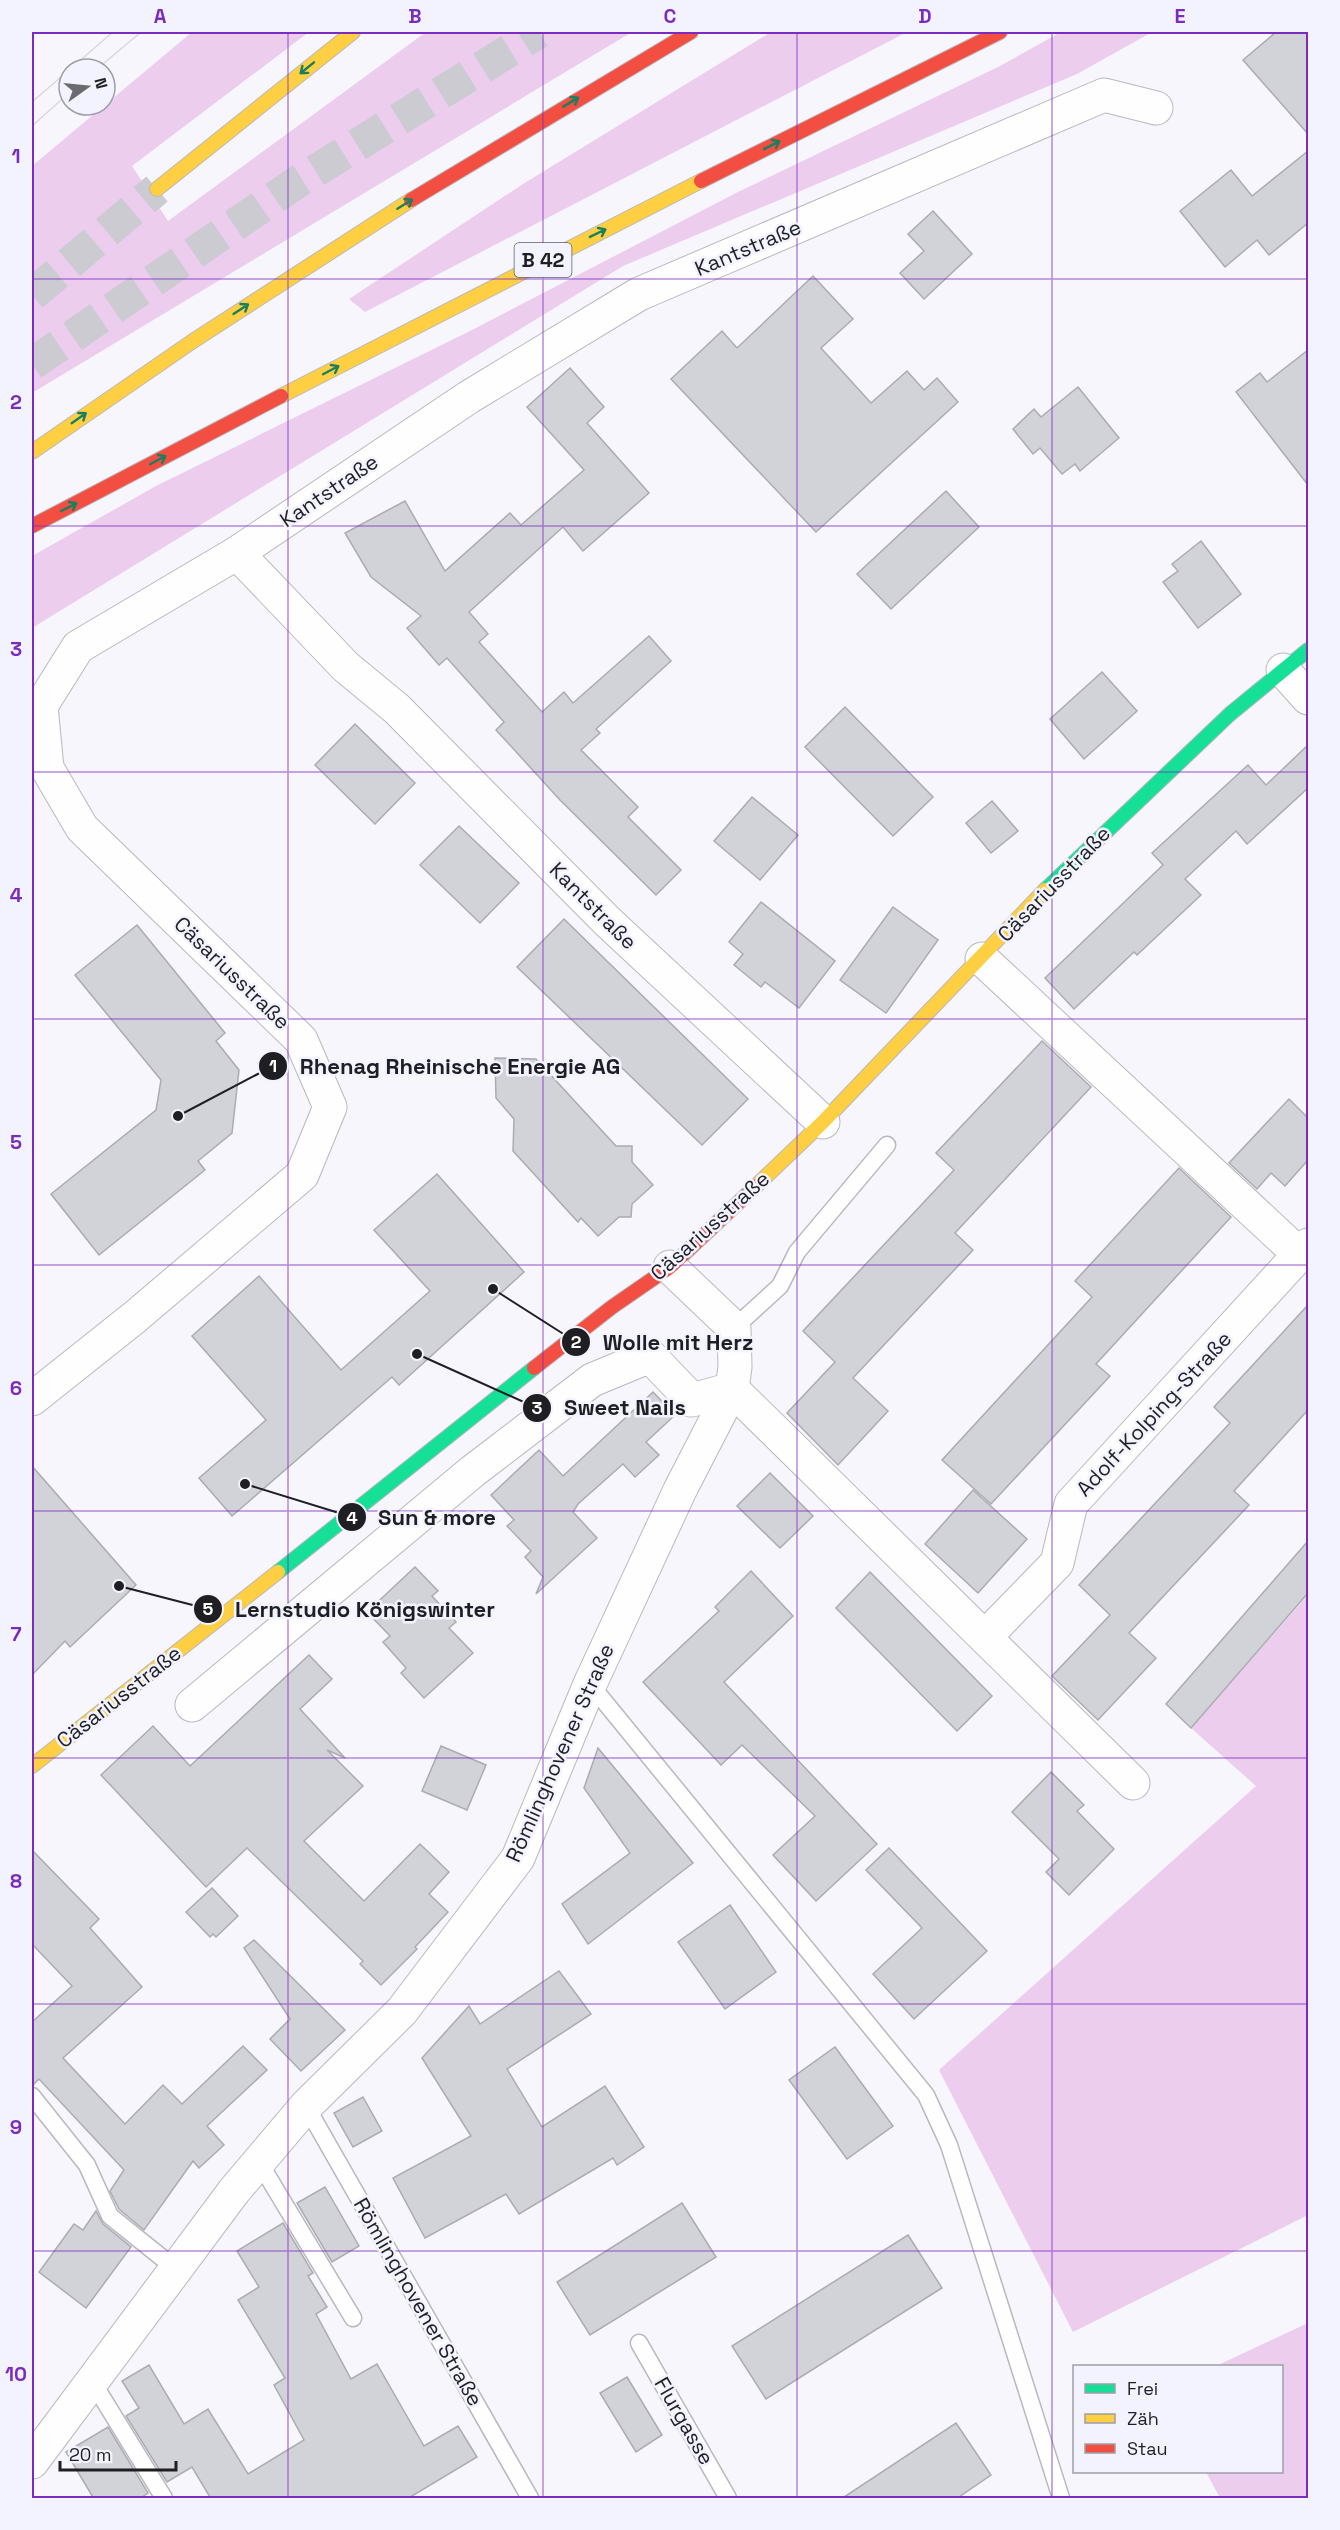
<svg xmlns="http://www.w3.org/2000/svg" width="1340" height="2530" font-family="'Space Grotesk',sans-serif">
	<style>
		.green { fill: #eccdee }
		.building { fill: #d2d3d8; stroke: #ababb0; stroke-width: 1.5 }
		.lines { fill: none; stroke-linecap: round; stroke-linejoin: round }
		.highway-tunnel { stroke: #cbcbd1; stroke-width: 33; stroke-dasharray: 33 16; stroke-linecap: butt }
		.lane-casing { stroke: #b9b8be; stroke-width: 19 }
		.street-casing { stroke: #b9b8be; stroke-width: 35 }
		.fast-casing { stroke: #b9b8be; stroke-width: 16 }
		.slow-casing { stroke: #b9b8be; stroke-width: 16 }
		.jam-casing { stroke: #b9b8be; stroke-width: 16 }
		.lane { stroke: #fefeff; stroke-width: 16 }
		.street { stroke: #fefeff; stroke-width: 33 }
		.fast { stroke: #16e098; stroke-width: 14 }
		.slow { stroke: #ffcf43; stroke-width: 14 }
		.jam { stroke: #f24e42; stroke-width: 14 }
		.tram { stroke: #d9d9dc; stroke-width: 1.5 }
		.oneway { stroke: #1a7f5e }
		.grid { fill: none; stroke: #7b2cbf; stroke-width: 1.5; stroke-opacity: 0.55 }
		.labels { text-anchor: middle; stroke-width: 5; stroke-linejoin: round; paint-order: stroke }
		.shield { fill: #f3f3ff; stroke: #5e5e65; stroke-width: 1.5 }
		.shield-label { font-size: 20px; font-weight: bold; fill: #1e1e23 }
		.street-label { font-size: 21px; fill: #1e1e23; stroke: #f3f3ff }
		.leader { fill: none; stroke: #1e1e23; stroke-width: 2 }
		.callout-dot { fill: #1e1e23; stroke: #f3f3ff; stroke-width: 2 }
		.mark-label { font-size: 18px; text-anchor: middle; font-weight: bold; fill: #fff }
		.callout-label { font-size: 22px; text-anchor: middle; font-weight: bold; fill: #1e1e23; stroke: #f3f3ff; stroke-width: 5; stroke-linejoin: round; paint-order: stroke }
		.neatline { fill: none; stroke: #7b2cbf; stroke-width: 2 }
		.grid-label { font-size: 20px; text-anchor: middle; font-weight: bold; fill: #7b2cbf }
	</style>
	<rect width="100%" height="100%" fill="#f6f6fc"/>
	<g class="green">
		<polygon points="192,32 309,32 132,166 168,221 426,32 632,32 32,393 32,166"/>
		<polygon points="771,32 907,32 365,312 349,299 523,184"/>
		<polygon points="1061,32 1152,32 1077,74 623,266 32,628 32,556 156,486 474,329 736,193 1000,66"/>
		<polygon points="1308,1595 1308,2215 1073,2332 939,2070 1256,1786 1191,1728"/>
		<polygon points="1308,2323 1308,2498 1220,2498 1206,2472 1282,2472 1282,2366 1216,2366"/>
	</g>
	<g class="building">
		<polygon points="1276,32 1308,32 1308,134 1243,60"/>
		<polygon points="1308,151 1308,223 1269,255 1257,240 1225,267 1180,211 1231,170 1252,196"/>
		<polygon points="933,211 972,254 924,299 900,273 924,251 908,234"/>
		<polygon points="813,276 853,319 821,348 871,403 907,371 924,390 937,378 958,402 816,532 671,379 722,331 737,348"/>
		<polygon points="1308,350 1308,485 1236,392 1260,373 1267,382"/>
		<polygon points="570,368 604,407 587,423 649,493 583,551 563,527 469,612 488,634 479,642 542,712 564,692 573,703 649,636 671,661 596,729 600,733 581,750 638,807 628,817 681,870 656,895 560,800 508,743 496,730 504,722 447,658 439,665 407,628 421,616 371,577 345,533 405,501 445,571 510,513 521,525 584,470 527,407"/>
		<polygon points="1078,387 1119,438 1080,471 1075,464 1062,474 1040,448 1033,454 1013,429 1034,409 1041,417"/>
		<polygon points="946,491 979,527 891,609 857,574"/>
		<polygon points="1201,541 1241,594 1198,628 1163,582 1178,571 1172,564"/>
		<polygon points="1102,672 1137,711 1084,759 1050,719"/>
		<polygon points="845,707 933,797 893,836 805,747"/>
		<polygon points="355,724 415,783 375,824 315,765"/>
		<polygon points="1308,745 1308,788 1247,844 1236,831 1185,879 1201,895 1137,955 1134,952 1074,1009 1045,978 1163,865 1152,853 1248,765 1266,785"/>
		<polygon points="752,797 798,835 760,880 714,841"/>
		<polygon points="992,801 1018,831 991,853 966,823"/>
		<polygon points="459,826 519,883 480,923 420,865"/>
		<polygon points="761,902 835,961 799,1008 765,982 761,987 734,965 743,954 729,942"/>
		<polygon points="893,907 938,940 886,1013 840,980"/>
		<polygon points="564,919 748,1099 702,1145 517,967"/>
		<polygon points="137,925 225,1033 216,1041 239,1070 232,1133 198,1161 205,1170 99,1255 51,1194 156,1110 161,1080 75,975"/>
		<polygon points="1042,1041 1091,1087 955,1233 973,1250 853,1378 888,1411 838,1465 787,1413 835,1362 803,1331 954,1170 936,1153"/>
		<polygon points="495,1058 536,1059 616,1146 632,1146 632,1162 653,1185 632,1204 631,1217 619,1217 598,1236 581,1218 578,1222 513,1151 514,1119 496,1098"/>
		<polygon points="1289,1099 1308,1118 1308,1160 1285,1186 1271,1173 1257,1189 1229,1163"/>
		<polygon points="1179,1168 1231,1217 1096,1364 1110,1376 991,1504 942,1460 1092,1297 1075,1281"/>
		<polygon points="437,1174 524,1272 399,1385 392,1377 232,1516 199,1478 266,1420 192,1336 259,1276 341,1370 430,1291 374,1230"/>
		<polygon points="1308,1305 1308,1410 1234,1491 1249,1505 1129,1633 1156,1658 1098,1720 1052,1676 1110,1615 1079,1585 1230,1423 1214,1407"/>
		<polygon points="653,1392 675,1415 646,1442 659,1455 635,1477 623,1464 578,1504 573,1512 597,1538 536,1594 543,1577 525,1557 531,1551 507,1526 514,1520 491,1495 539,1450 563,1476"/>
		<polygon points="32,1466 136,1585 70,1647 65,1641 32,1675"/>
		<polygon points="770,1473 813,1516 780,1548 737,1506"/>
		<polygon points="973,1490 1027,1539 978,1593 925,1544"/>
		<polygon points="1308,1541 1308,1593 1191,1728 1166,1704"/>
		<polygon points="415,1567 438,1591 432,1596 456,1622 449,1628 473,1653 424,1698 401,1673 406,1668 383,1642 390,1636 367,1612"/>
		<polygon points="751,1571 793,1616 724,1682 877,1844 816,1901 773,1855 815,1816 742,1745 721,1765 643,1682 719,1611 715,1607"/>
		<polygon points="870,1572 992,1696 957,1731 836,1608"/>
		<polygon points="309,1655 332,1679 300,1709 345,1758 327,1750 363,1786 304,1841 364,1901 420,1844 449,1872 429,1894 448,1912 415,1947 417,1949 381,1985 360,1964 363,1961 247,1848 206,1887 101,1775 153,1726 190,1766"/>
		<polygon points="441,1746 486,1765 467,1810 422,1791"/>
		<polygon points="598,1748 693,1863 588,1944 562,1904 630,1853 584,1788"/>
		<polygon points="1051,1772 1084,1805 1077,1811 1114,1849 1069,1895 1046,1872 1059,1859 1012,1812"/>
		<polygon points="889,1848 987,1951 914,2019 873,1974 922,1928 866,1870"/>
		<polygon points="32,1850 99,1919 90,1928 142,1987 63,2058 125,2124 163,2085 182,2104 243,2046 267,2070 207,2126 224,2145 199,2168 193,2161 144,2230 119,2209 110,2191 124,2170 39,2079 32,2086 32,2022 72,1986 32,1944"/>
		<polygon points="212,1888 238,1916 216,1937 213,1934 210,1937 186,1912"/>
		<polygon points="730,1905 776,1972 725,2009 678,1942"/>
		<polygon points="254,1940 345,2030 301,2071 270,2039 290,2019 244,1948"/>
		<polygon points="559,1971 591,2014 507,2069 542,2127 605,2086 644,2147 617,2165 613,2158 519,2214 506,2194 425,2238 393,2178 471,2136 422,2058 469,2006 480,2024"/>
		<polygon points="835,2047 893,2126 847,2159 789,2080"/>
		<polygon points="363,2097 382,2131 353,2147 334,2113"/>
		<polygon points="325,2187 359,2246 332,2262 297,2203"/>
		<polygon points="682,2203 716,2257 590,2335 557,2282"/>
		<polygon points="96,2211 103,2224 131,2247 86,2308 39,2272 74,2224 83,2230"/>
		<polygon points="283,2223 313,2273 308,2276 327,2307 316,2314 351,2379 377,2364 424,2446 458,2426 477,2457 407,2499 207,2499 210,2497 192,2467 167,2482 126,2416 139,2408 122,2381 149,2365 184,2424 208,2409 248,2474 304,2440 274,2385 285,2378 238,2300 259,2287 237,2251"/>
		<polygon points="908,2235 942,2288 766,2399 732,2346"/>
		<polygon points="627,2377 662,2435 636,2452 600,2393"/>
		<polygon points="956,2423 991,2475 956,2499 841,2499"/>
		<polygon points="108,2427 148,2493 139,2499 94,2499 66,2452"/>
	</g>
	<g class="lines">
		<g class="highway-tunnel">
			<polyline points="32,295 157,189"/>
			<polyline points="32,364 296,183 539,32"/>
		</g>
		<g class="lane-casing">
			<g id="lane">
				<polyline points="734,1328 780,1286 797,1252 887,1145"/>
				<polyline points="590,1684 926,2095 949,2145 1061,2498"/>
				<polyline points="32,2096 87,2165 110,2216 176,2269"/>
				<polyline points="306,2106 530,2498"/>
				<polyline points="259,2162 353,2318"/>
				<polyline points="639,2343 728,2498"/>
				<polyline points="92,2381 164,2498"/>
			</g>
		</g>
		<g class="street-casing">
			<g id="street">
				<polyline points="237,553 346,667 397,709 607,921 823,1122"/>
				<polyline points="1283,670 1308,698"/>
				<polyline points="982,959 1300,1255"/>
				<polyline points="32,1399 135,1317 302,1175 330,1107 301,1040 82,828 47,768 41,706 78,647 237,553 469,397 639,294 1104,95 1156,108"/>
				<polyline points="985,1637 1057,1563 1071,1504 1308,1245"/>
				<polyline points="192,1705 473,1471 592,1380 650,1356 692,1400 732,1389 1133,1783"/>
				<polyline points="32,2462 234,2191 306,2106 402,2011 518,1858 590,1684 680,1490 732,1389 735,1367 734,1328 670,1267"/>
			</g>
		</g>
		<g class="fast-casing">
			<g id="fast">
				<polyline points="1045,890 1230,714 1308,650"/>
				<polyline points="278,1572 534,1368"/>
			</g>
		</g>
		<g class="slow-casing">
			<g id="slow">
				<polyline points="157,189 353,32"/>
				<polyline points="281,396 701,181"/>
				<polyline points="32,452 193,341 411,200"/>
				<polyline points="756,1186 823,1122 1045,890"/>
				<polyline points="32,1766 278,1572"/>
			</g>
		</g>
		<g class="jam-casing">
			<g id="jam">
				<polyline points="701,181 1000,32"/>
				<polyline points="411,200 691,32"/>
				<polyline points="32,526 281,396"/>
				<polyline points="534,1368 612,1307 670,1267 756,1186"/>
			</g>
		</g>
		<use href="#lane" class="lane"/>
		<use href="#street" class="street"/>
		<use href="#fast" class="fast"/>
		<use href="#slow" class="slow"/>
		<use href="#jam" class="jam"/>
		<g class="tram">
			<polyline points="97,69 141,32"/>
			<polyline points="32,102 113,32"/>
			<polyline points="32,126 69,93"/>
		</g>
	</g>
	<defs><path id="oneway-shaft" d="M-6 0H5M1.5-3L5.5 0L1.5 3" fill="none" stroke-width="1.6" stroke-linecap="round" stroke-linejoin="round" transform="scale(1.5)"/></defs>
	<g class="oneway">
		<use href="#oneway-shaft" transform="translate(307 68) rotate(141)"/>
		<use href="#oneway-shaft" transform="translate(571 102) rotate(-31)"/>
		<use href="#oneway-shaft" transform="translate(772 145) rotate(-27)"/>
		<use href="#oneway-shaft" transform="translate(405 204) rotate(-32)"/>
		<use href="#oneway-shaft" transform="translate(598 233) rotate(-26)"/>
		<use href="#oneway-shaft" transform="translate(241 309) rotate(-33)"/>
		<use href="#oneway-shaft" transform="translate(331 370) rotate(-28)"/>
		<use href="#oneway-shaft" transform="translate(79 418) rotate(-35)"/>
		<use href="#oneway-shaft" transform="translate(158 460) rotate(-28)"/>
		<use href="#oneway-shaft" transform="translate(69 507) rotate(-27)"/>
	</g>
	<path class="grid" d="M288 32V2498M543 32V2498M797 32V2498M1052 32V2498M32 279H1308M32 526H1308M32 772H1308M32 1019H1308M32 1265H1308M32 1511H1308M32 1758H1308M32 2004H1308M32 2251H1308"/>
	<g class="labels">
		<rect class="shield" x="514.5" y="243" width="57" height="34" rx="4.5"/>
		<g class="shield-label">
			<text x="543" y="267">B 42</text>
		</g>
		<g class="street-label">
			<text transform="translate(748 248) rotate(-23)" y="7">Kantstraße</text>
			<text transform="translate(329 491) rotate(-34)" y="7">Kantstraße</text>
			<text transform="translate(1054 884) rotate(-46)" y="7">Cäsariusstraße</text>
			<text transform="translate(593 906) rotate(45)" y="7">Kantstraße</text>
			<text transform="translate(232 973) rotate(44)" y="7">Cäsariusstraße</text>
			<text transform="translate(710 1226) rotate(-42)" y="7">Cäsariusstraße</text>
			<text transform="translate(1154 1414) rotate(-47)" y="7">Adolf-Kolping-Straße</text>
			<text transform="translate(119 1697) rotate(-38)" y="7">Cäsariusstraße</text>
			<text transform="translate(560 1753) rotate(-66)" y="7">Römlinghovener Straße</text>
			<text transform="translate(418 2302) rotate(60)" y="7">Römlinghovener Straße</text>
			<text transform="translate(684 2421) rotate(60)" y="7">Flurgasse</text>
		</g>
	</g>
	<path class="leader" d="M178 1116L273 1066M493 1289L576 1342M417 1354L537 1408M245 1484L352 1517M119 1586L208 1609"/>
	<g class="callout-dot">
		<circle cx="178" cy="1116" r="6"/>
		<circle cx="493" cy="1289" r="6"/>
		<circle cx="417" cy="1354" r="6"/>
		<circle cx="245" cy="1484" r="6"/>
		<circle cx="119" cy="1586" r="6"/>
		<circle cx="273" cy="1066" r="15"/>
		<circle cx="576" cy="1342" r="15"/>
		<circle cx="537" cy="1408" r="15"/>
		<circle cx="352" cy="1517" r="15"/>
		<circle cx="208" cy="1609" r="15"/>
	</g>
	<g class="mark-label">
		<text x="273" y="1072">1</text>
		<text x="576" y="1348">2</text>
		<text x="537" y="1414">3</text>
		<text x="352" y="1524">4</text>
		<text x="208" y="1615">5</text>
	</g>
	<g class="callout-label">
		<text x="460" y="1074">Rhenag Rheinische Energie AG</text>
		<text x="678" y="1350">Wolle mit Herz</text>
		<text x="625" y="1415">Sweet Nails</text>
		<text x="437" y="1525">Sun &amp; more</text>
		<text x="365" y="1617">Lernstudio Königswinter</text>
	</g>
	<rect width="1340" height="2530" fill="none" stroke="#f3f3ff" stroke-width="66"/>
	<rect x="1073" y="2365" width="210" height="108" fill="#f3f3ff" stroke="#9e9ea7" stroke-width="1.5"/>
	<rect x="1085" y="2384" width="30" height="9" fill="#16e098" stroke="#9e9ea7" stroke-width="1.5"/>
	<text x="1127" y="2395" font-size="18" fill="#1e1e23">Frei</text>
	<rect x="1085" y="2414" width="30" height="9" fill="#ffcf43" stroke="#9e9ea7" stroke-width="1.5"/>
	<text x="1127" y="2425" font-size="18" fill="#1e1e23">Zäh</text>
	<rect x="1085" y="2444" width="30" height="9" fill="#f24e42" stroke="#9e9ea7" stroke-width="1.5"/>
	<text x="1127" y="2455" font-size="18" fill="#1e1e23">Stau</text>
	<g transform="translate(87 87) rotate(75)"><circle r="28" fill="#f3f3ff" stroke="#9e9ea7" stroke-width="1.5"/>
	<path d="M0-4.5L10 22L0 15L-10 22Z" fill="#6a6a6f"/>
	<text y="-9" font-size="16" font-weight="bold" text-anchor="middle" fill="#1e1e23">N</text>
	</g>
	<path d="M60 2461v9h116v-9" fill="none" stroke="#1e1e23" stroke-width="3"/>
	<text x="69" y="2461" font-size="18" fill="#1e1e23" stroke="#f3f3ff" stroke-width="4.5" paint-order="stroke">20 m</text>
	<rect x="33" y="33" width="1274" height="2464" class="neatline"/>
	<g class="grid-label">
		<text x="160" y="23">A</text>
		<text x="415" y="23">B</text>
		<text x="670" y="23">C</text>
		<text x="925" y="23">D</text>
		<text x="1180" y="23">E</text>
		<text x="16" y="163">1</text>
		<text x="16" y="409">2</text>
		<text x="16" y="656">3</text>
		<text x="16" y="902">4</text>
		<text x="16" y="1149">5</text>
		<text x="16" y="1395">6</text>
		<text x="16" y="1641">7</text>
		<text x="16" y="1888">8</text>
		<text x="16" y="2134">9</text>
		<text x="16" y="2381">10</text>
	</g>
</svg>
